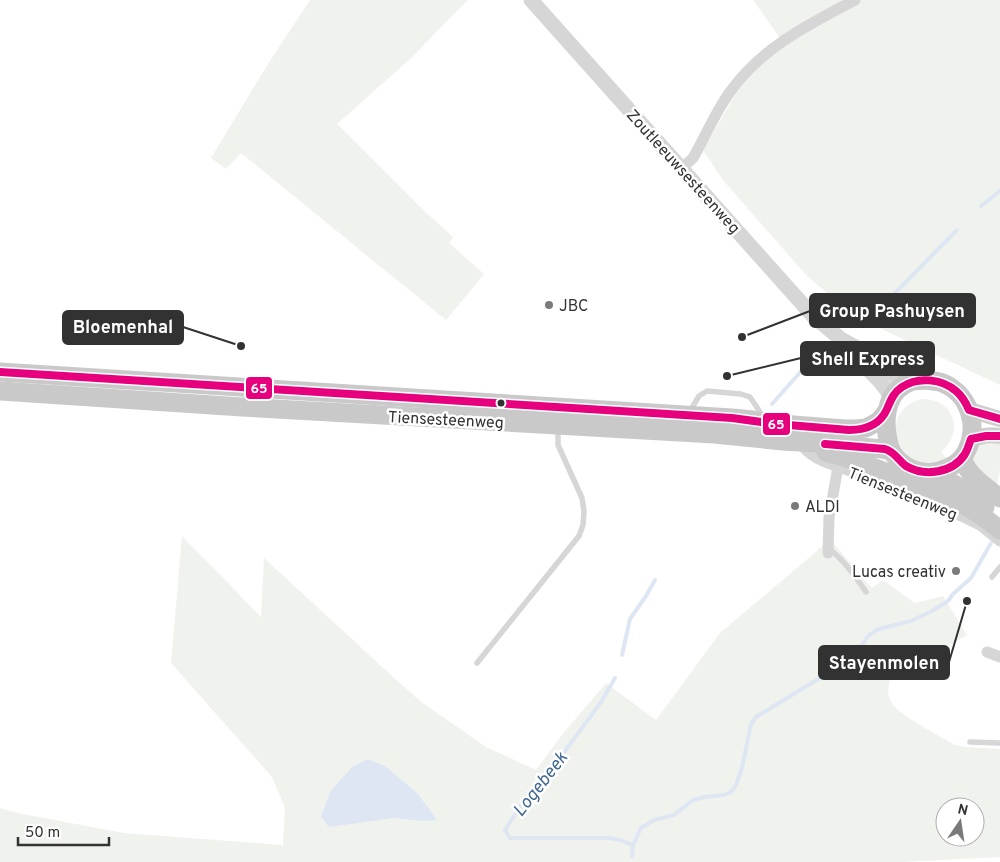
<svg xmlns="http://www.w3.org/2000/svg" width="1000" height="862" font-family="Overpass,sans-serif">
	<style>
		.green { fill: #f0f3ed; fill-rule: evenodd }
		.water { fill: #dde6f2 }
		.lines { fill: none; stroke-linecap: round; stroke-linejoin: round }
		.stream { stroke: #dde6f2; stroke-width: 4 }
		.service { stroke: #d6d6d6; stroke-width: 5.5 }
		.minor { stroke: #d6d6d6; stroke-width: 11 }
		.tertiary { stroke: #d6d6d6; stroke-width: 15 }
		.secondary { stroke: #cfcfcf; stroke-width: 16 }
		.primary { stroke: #c9c9c9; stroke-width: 19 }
		.bus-1-casing { stroke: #fff; stroke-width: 11 }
		.bus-1 { stroke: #e6007e; stroke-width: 8 }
		.poi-dot { fill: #7a7a7a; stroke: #fff; stroke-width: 2 }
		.bus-dot { fill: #323232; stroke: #fff; stroke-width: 2 }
		.labels { text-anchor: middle; stroke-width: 5; stroke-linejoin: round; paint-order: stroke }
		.street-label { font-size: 16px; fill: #323232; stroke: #fff }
		.poi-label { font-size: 16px; fill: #323232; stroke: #fff; text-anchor: start }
		.water-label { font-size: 18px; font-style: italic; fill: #426791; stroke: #fff }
		.leader { fill: none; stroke: #323232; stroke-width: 2 }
		.callout-dot { fill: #323232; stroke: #fff; stroke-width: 2 }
		.callout { fill: #323232; stroke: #323232; stroke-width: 2 }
		.callout-label { font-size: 18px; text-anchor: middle; font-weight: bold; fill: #fff }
		.line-badge { stroke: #fff; stroke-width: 2 }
		.badge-label { font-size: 14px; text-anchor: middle; font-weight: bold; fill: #fff }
	</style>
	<rect width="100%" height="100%" fill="#fff"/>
	<g class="green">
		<polygon points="310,0 468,0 410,59 337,124 419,206 453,237 449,243 484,274 446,320 241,153 226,169 211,158 268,64"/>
		<polygon points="753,0 847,0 780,38"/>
		<polygon points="861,0 1000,0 1000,385 856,317 807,276 722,179 703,150 738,90 755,68 790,38"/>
		<path d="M923 399C954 399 965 432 941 452L947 459C941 461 934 464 928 464 889 462 883 405 923 399Z"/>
		<polygon points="1000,441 1000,470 997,486 979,471 972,459 979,444"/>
		<path d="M182 536 261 617 264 558 392 676 420 701 486 747 536 770 561 736 606 683 656 720 720 633 824 545H835L872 588 883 580 915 603 943 596 967 635 890 680C888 689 887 696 892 703 899 716 941 736 955 745L965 747 1000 749V857L903 862H0V808L17 813 124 833 283 845 285 808 272 777 171 663ZM945 807H975V837H945Z"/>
	</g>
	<polygon class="water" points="368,759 385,766 418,794 437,820 422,821 394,818 329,827 321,817 330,792 352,767"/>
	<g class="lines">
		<g class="stream">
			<polyline points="981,206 1000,191"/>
			<polyline points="876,307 889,299 957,230"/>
			<polyline points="772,404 813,358 830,345"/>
			<polyline points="622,655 630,619 646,596 655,580"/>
			<polyline points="615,678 601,702 546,777 531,790 505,830 510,838 609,838 620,840 633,845"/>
			<polyline points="632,857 633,845 641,828 654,820 674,815 693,800 704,797 724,795 731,792 736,785 742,768 751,724 756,717 833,670 854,661 859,654 861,646 869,635 879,629 911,621 932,611 948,601 953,594 971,578 991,543"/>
		</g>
		<g class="service">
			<polyline points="690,411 699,396 707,391 741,394 750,397 764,418"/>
			<path d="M828 548C844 560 855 576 866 592"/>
			<polyline points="992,577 1000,567"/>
			<polyline points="477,663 579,536 583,525 584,511 582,498 558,445 558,427"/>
			<polyline points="970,742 1000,743"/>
		</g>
		<g class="minor">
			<path d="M681 169 693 158 698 149C708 130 717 110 730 92 761 48 809 24 855 0"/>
			<path d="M804 448C818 463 838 466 856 473 892 487 927 503 964 517L980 525 1000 541"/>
			<polyline points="828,553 829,517 838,467"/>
			<polyline points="987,652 1000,657"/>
		</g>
		<g class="tertiary">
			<polyline points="531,0 814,317 841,339 861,350 884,366 897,378 910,382"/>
			<path d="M846 346C860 365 881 377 891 398"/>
		</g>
		<g class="secondary">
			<polyline points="969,410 1000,419"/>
			<path d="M971 439C982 436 989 434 1000 436"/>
		</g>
		<g class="primary">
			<polyline points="0,372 732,418 753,420 768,423 845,429 856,429 866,428 879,421 886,412"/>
			<path d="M925 380C930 381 935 381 940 382 969 392 980 426 966 452 961 462 950 468 939 471 921 476 902 468 892 452 889 447 888 440 887 434 884 414 888 390 910 382 914 380 920 381 925 380Z"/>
			<polyline points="0,391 242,407 714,434 783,441 817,443 882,449 891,451"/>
			<path d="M826 452C856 460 884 471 913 483 946 496 972 506 1000 530"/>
			<path d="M962 458C968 476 986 487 1000 498"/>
			<polyline points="935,472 965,491 985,507"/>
		</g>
		<g class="bus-1-casing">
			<g id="bus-1">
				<path d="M0 372 732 418 776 424 849 430C865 430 880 425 887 409 891 400 893 393 902 387 918 376 942 379 956 391 962 396 966 403 969 410L1000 419"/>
				<path d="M825 444 885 449C895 452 898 460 906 466 925 477 953 473 965 454 968 449 969 444 971 439L986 436H1000"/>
			</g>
		</g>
		<use href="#bus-1" class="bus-1"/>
	</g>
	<g class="poi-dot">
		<circle cx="549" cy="305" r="5"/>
		<circle cx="795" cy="506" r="5"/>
		<circle cx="956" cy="571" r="5"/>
	</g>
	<circle class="bus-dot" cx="501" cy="403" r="4.5"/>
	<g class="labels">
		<g class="street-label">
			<text transform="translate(684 171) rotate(48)" y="6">Zoutleeuwsesteenweg</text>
			<text transform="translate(446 419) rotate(3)" y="6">Tiensesteenweg</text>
			<text transform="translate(903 493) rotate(22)" y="6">Tiensesteenweg</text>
		</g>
		<g class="poi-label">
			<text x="559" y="311">JBC</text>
			<text x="805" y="512">ALDI</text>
			<text x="946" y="577" text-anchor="end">Lucas creativ</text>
		</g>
		<g class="water-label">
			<text transform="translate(540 784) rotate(-52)" y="6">Logebeek</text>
		</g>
	</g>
	<path class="leader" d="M742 337L810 311M241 346L183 327M727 376L801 358M967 601L949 662"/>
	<g class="callout-dot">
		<circle cx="742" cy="337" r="5"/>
		<circle cx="241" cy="346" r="5"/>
		<circle cx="727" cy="376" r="5"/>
		<circle cx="967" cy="601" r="5"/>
	</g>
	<g class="callout">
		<rect x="810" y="294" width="165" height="33" rx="5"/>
		<rect x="63" y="311" width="120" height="33" rx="5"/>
		<rect x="801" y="342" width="133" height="33" rx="5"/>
		<rect x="819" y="646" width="130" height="33" rx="5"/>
	</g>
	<g class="callout-label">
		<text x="892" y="317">Group Pashuysen</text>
		<text x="123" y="333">Bloemenhal</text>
		<text x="868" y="365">Shell Express</text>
		<text x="884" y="669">Stayenmolen</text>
	</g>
	<g class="line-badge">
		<rect x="245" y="376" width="28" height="24" rx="5" fill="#e6007e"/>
		<rect x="762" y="412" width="29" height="24" rx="5" fill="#e6007e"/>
	</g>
	<g class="badge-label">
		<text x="259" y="393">65</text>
		<text x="776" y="429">65</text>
	</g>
	<g transform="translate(960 822) rotate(13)"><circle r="24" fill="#ffffff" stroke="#adadad"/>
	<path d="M0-4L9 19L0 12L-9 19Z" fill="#7a7a7a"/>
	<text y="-8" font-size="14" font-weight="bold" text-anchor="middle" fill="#323232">N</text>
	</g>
	<path d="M18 837v8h91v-8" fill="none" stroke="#323232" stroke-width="2.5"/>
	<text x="25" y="837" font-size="15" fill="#323232" stroke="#ffffff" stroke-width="4" paint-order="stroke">50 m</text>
</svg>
